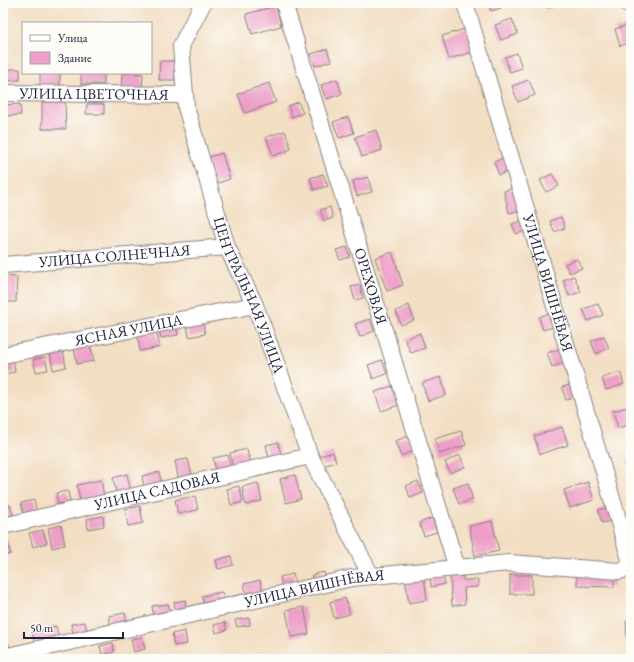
<svg xmlns="http://www.w3.org/2000/svg" width="634" height="662" font-family="'EB Garamond',serif">
	<style>
		.building { fill: #ed9fc7 }
		.lines { fill: none; stroke-linecap: round; stroke-linejoin: round }
		.minor-casing { stroke: #8a807e; stroke-width: 18 }
		.minor { stroke: #fff; stroke-width: 16 }
		.labels { text-anchor: middle; stroke-width: 4; stroke-linejoin: round; paint-order: stroke }
		.street-label { font-size: 15px; fill: #22223b; stroke: #fdfcf7 }
	</style>
	<rect width="100%" height="100%" fill="#fdfcf7"/>
	<filter id="ink" filterUnits="userSpaceOnUse"><feTurbulence type="fractalNoise" baseFrequency=".025" numOctaves="2"/><feDisplacementMap in="SourceGraphic" scale="8" xChannelSelector="R" yChannelSelector="G"/><feConvolveMatrix kernelMatrix="1 2 1 2 8 2 1 2 1" color-interpolation-filters="sRGB"/></filter>
	<filter id="wash" filterUnits="userSpaceOnUse"><feTurbulence type="fractalNoise" baseFrequency=".012" numOctaves="4" result="noise"/><feDisplacementMap in="SourceGraphic" scale="16" xChannelSelector="R" yChannelSelector="G"/><feGaussianBlur stdDeviation="0.9" result="paint"/><feColorMatrix in="noise" values="0 0 0 0 0 0 0 0 0 0 0 0 0 0 0 0 0 1.4 0 .05"/><feComposite in="paint" operator="in"/></filter>
	<g filter="url(#wash)">
		<rect width="100%" height="100%" fill="#f2dec2"/>
		<g id="blocks">
			<g class="building">
				<polygon points="488,3 499,3 501,8 491,11"/>
				<polygon points="546,3 561,3 548,8"/>
				<polygon points="276,6 281,26 252,34 246,14"/>
				<polygon points="512,19 518,34 501,40 495,25"/>
				<polygon points="631,24 631,42 620,46 615,29"/>
				<polygon points="468,28 475,51 449,59 442,36"/>
				<polygon points="327,49 331,61 315,66 311,54"/>
				<polygon points="517,53 522,68 510,72 505,57"/>
				<polygon points="160,61 175,61 175,80 159,80"/>
				<polygon points="5,69 20,69 20,80 5,81"/>
				<polygon points="40,73 60,73 60,87 40,88"/>
				<rect x="81" y="73" width="23" height="11"/>
				<polygon points="122,73 143,74 142,90 121,89"/>
				<polygon points="337,79 342,94 326,99 321,85"/>
				<polygon points="529,80 535,95 518,102 512,86"/>
				<polygon points="269,83 276,102 245,113 238,94"/>
				<polygon points="42,102 65,102 66,129 42,129"/>
				<polygon points="298,102 303,113 292,117 288,106"/>
				<polygon points="20,104 21,115 6,116 5,105"/>
				<polygon points="87,104 104,104 104,114 86,114"/>
				<polygon points="348,117 354,133 339,138 333,122"/>
				<polygon points="376,130 382,150 362,157 355,137"/>
				<polygon points="285,131 291,149 273,156 266,137"/>
				<polygon points="222,153 230,179 215,184 206,158"/>
				<polygon points="503,158 508,171 499,175 494,162"/>
				<polygon points="323,174 328,186 314,190 310,178"/>
				<polygon points="552,174 559,186 546,192 540,180"/>
				<polygon points="368,177 372,192 357,196 353,181"/>
				<polygon points="519,187 525,209 509,213 504,191"/>
				<polygon points="330,207 333,218 324,221 320,210"/>
				<polygon points="561,217 565,228 554,232 550,221"/>
				<polygon points="526,219 529,230 516,234 512,224"/>
				<polygon points="347,247 350,257 340,260 336,250"/>
				<polygon points="392,252 403,285 387,291 375,258"/>
				<polygon points="577,259 582,268 570,273 565,264"/>
				<polygon points="3,276 17,277 16,302 3,302"/>
				<polygon points="574,276 581,292 569,296 563,280"/>
				<polygon points="360,285 363,298 355,300 351,287"/>
				<polygon points="598,304 603,315 588,321 583,309"/>
				<polygon points="409,305 414,320 401,325 396,311"/>
				<polygon points="555,311 560,325 543,330 539,317"/>
				<polygon points="370,319 374,331 360,337 355,324"/>
				<polygon points="203,322 205,334 189,337 187,325"/>
				<polygon points="176,325 178,335 161,338 159,328"/>
				<polygon points="156,329 160,347 140,351 137,333"/>
				<polygon points="420,333 425,348 411,353 405,339"/>
				<polygon points="604,336 609,348 596,354 591,341"/>
				<polygon points="90,345 94,361 77,364 74,348"/>
				<polygon points="565,347 570,361 552,367 547,353"/>
				<polygon points="63,350 66,367 53,370 50,353"/>
				<polygon points="45,357 48,370 36,372 33,360"/>
				<polygon points="13,359 15,372 3,374 3,360"/>
				<polygon points="382,360 387,374 373,379 368,365"/>
				<polygon points="620,372 624,384 606,390 602,378"/>
				<polygon points="441,377 446,395 428,401 422,383"/>
				<polygon points="577,383 581,396 566,400 562,387"/>
				<polygon points="392,386 399,405 381,411 375,392"/>
				<polygon points="628,407 631,416 631,424 618,428 613,411"/>
				<polygon points="562,427 568,445 540,454 534,436"/>
				<polygon points="461,431 466,445 440,454 435,439"/>
				<polygon points="409,436 415,450 401,456 395,441"/>
				<polygon points="278,442 281,455 269,458 266,445"/>
				<polygon points="247,449 250,465 233,469 230,453"/>
				<polygon points="333,452 336,462 323,466 320,456"/>
				<polygon points="228,455 231,468 216,471 213,458"/>
				<polygon points="460,455 465,467 450,473 445,462"/>
				<polygon points="188,459 193,479 179,482 175,461"/>
				<polygon points="631,459 631,468 629,468 627,460"/>
				<polygon points="159,472 163,488 145,491 142,476"/>
				<polygon points="127,474 131,493 117,496 113,478"/>
				<polygon points="295,475 301,499 286,503 280,479"/>
				<polygon points="101,480 105,502 81,506 77,485"/>
				<polygon points="418,481 423,493 410,498 406,486"/>
				<polygon points="588,482 594,500 570,508 564,490"/>
				<polygon points="258,483 262,501 246,505 242,487"/>
				<polygon points="468,483 473,500 459,504 453,488"/>
				<polygon points="239,486 243,502 231,505 227,489"/>
				<polygon points="68,491 70,502 58,504 56,493"/>
				<polygon points="195,496 198,510 178,514 175,500"/>
				<polygon points="34,500 37,512 24,515 21,503"/>
				<polygon points="10,505 14,518 3,521 3,507"/>
				<polygon points="140,506 143,523 128,526 125,509"/>
				<polygon points="610,507 614,520 602,523 598,510"/>
				<polygon points="103,516 104,526 88,529 87,519"/>
				<polygon points="432,518 437,532 424,536 419,523"/>
				<polygon points="492,521 499,551 475,556 469,526"/>
				<polygon points="61,525 65,545 52,548 48,528"/>
				<polygon points="43,530 47,543 33,547 29,533"/>
				<polygon points="5,533 11,554 3,556 3,534"/>
				<polygon points="231,556 233,565 218,569 216,560"/>
				<polygon points="324,572 327,583 315,586 312,575"/>
				<polygon points="293,574 296,588 282,591 280,577"/>
				<polygon points="577,574 614,575 614,587 577,586"/>
				<polygon points="443,575 445,584 431,587 430,578"/>
				<rect x="510" y="575" width="22" height="19"/>
				<polygon points="424,576 427,600 409,603 405,579"/>
				<polygon points="463,576 463,580 478,580 478,587 464,588 465,604 452,606 450,577"/>
				<polygon points="260,580 264,598 248,601 244,584"/>
				<polygon points="222,592 225,605 204,609 202,596"/>
				<polygon points="345,598 350,614 334,618 330,602"/>
				<polygon points="185,600 187,611 176,614 174,602"/>
				<polygon points="168,604 171,616 154,619 152,606"/>
				<polygon points="304,607 309,634 291,637 286,610"/>
				<polygon points="125,613 128,627 111,630 109,616"/>
				<polygon points="249,618 250,625 237,627 235,620"/>
				<polygon points="631,620 631,639 627,639 626,621"/>
				<polygon points="85,622 88,636 74,639 71,624"/>
				<polygon points="225,622 227,630 216,633 214,625"/>
				<polygon points="56,626 59,638 35,644 32,632"/>
				<polygon points="185,631 187,644 174,646 172,634"/>
				<polygon points="142,637 145,649 134,652 131,639"/>
				<polygon points="8,643 11,652 3,654 3,644"/>
				<polygon points="113,643 114,652 102,655 100,646"/>
			</g>
		</g>
	</g>
	<g filter="url(#ink)">
		<use href="#blocks" fill-opacity="0" stroke="#8a807e" stroke-width="1"/>
		<g class="lines">
			<g class="minor-casing">
				<g id="minor">
					<path id="s1" d="M203 3 181 46 186 107 227 247 255 305 310 456 371 576"/>
					<path id="s2" d="M284 3 457 568"/>
					<path id="s3" d="M465 3 631 563"/>
					<polyline points="626,3 631,5"/>
					<path id="s4" d="M3 93 185 95"/>
					<path id="s5" d="M3 265 227 247"/>
					<path id="s6" d="M3 355 255 305"/>
					<path id="s7" d="M3 526 310 456"/>
					<path id="s8" d="M3 657 352 578 509 563 619 571 631 568"/>
				</g>
			</g>
			<use href="#minor" class="minor"/>
		</g>
	</g>
	<g class="labels">
		<g class="street-label">
			<text dy="5" stroke="none"><textPath href="#s4" startOffset="91">УЛИЦА ЦВЕТОЧНАЯ</textPath></text>
			<text dy="5" stroke="none"><textPath href="#s5" startOffset="112">УЛИЦА СОЛНЕЧНАЯ</textPath></text>
			<text dy="5" stroke="none"><textPath href="#s3" startOffset="292">УЛИЦА ВИШНЁВАЯ</textPath></text>
			<text dy="5" stroke="none"><textPath href="#s2" startOffset="296">ОРЕХОВАЯ</textPath></text>
			<text dy="5" stroke="none"><textPath href="#s1" startOffset="308">ЦЕНТРАЛЬНАЯ УЛИЦА</textPath></text>
			<text dy="5" stroke="none"><textPath href="#s6" startOffset="128">ЯСНАЯ УЛИЦА</textPath></text>
			<text dy="5" stroke="none"><textPath href="#s7" startOffset="158">УЛИЦА САДОВАЯ</textPath></text>
			<text dy="5" stroke="none"><textPath href="#s8" startOffset="319">УЛИЦА ВИШНЁВАЯ</textPath></text>
		</g>
	</g>
	<rect width="634" height="662" fill="none" stroke="#fdfcf7" stroke-width="16"/>
	<rect x="22" y="22" width="130" height="52" fill="#fdfcf7" stroke="#a5a5ac"/>
	<rect x="30" y="35" width="20" height="6" fill="#ffffff" stroke="#a5a5ac"/>
	<text x="58" y="42" font-size="12" fill="#22223b">Улица</text>
	<rect x="30" y="52" width="20" height="12" fill="#ed9fc7" stroke="#a5a5ac"/>
	<text x="58" y="62" font-size="12" fill="#22223b">Здание</text>
	<path d="M24 632v6h99v-6" fill="none" stroke="#22223b" stroke-width="2"/>
	<text x="30" y="632" font-size="12" fill="#22223b" stroke="#fdfcf7" stroke-width="3" paint-order="stroke">50 m</text>
</svg>
